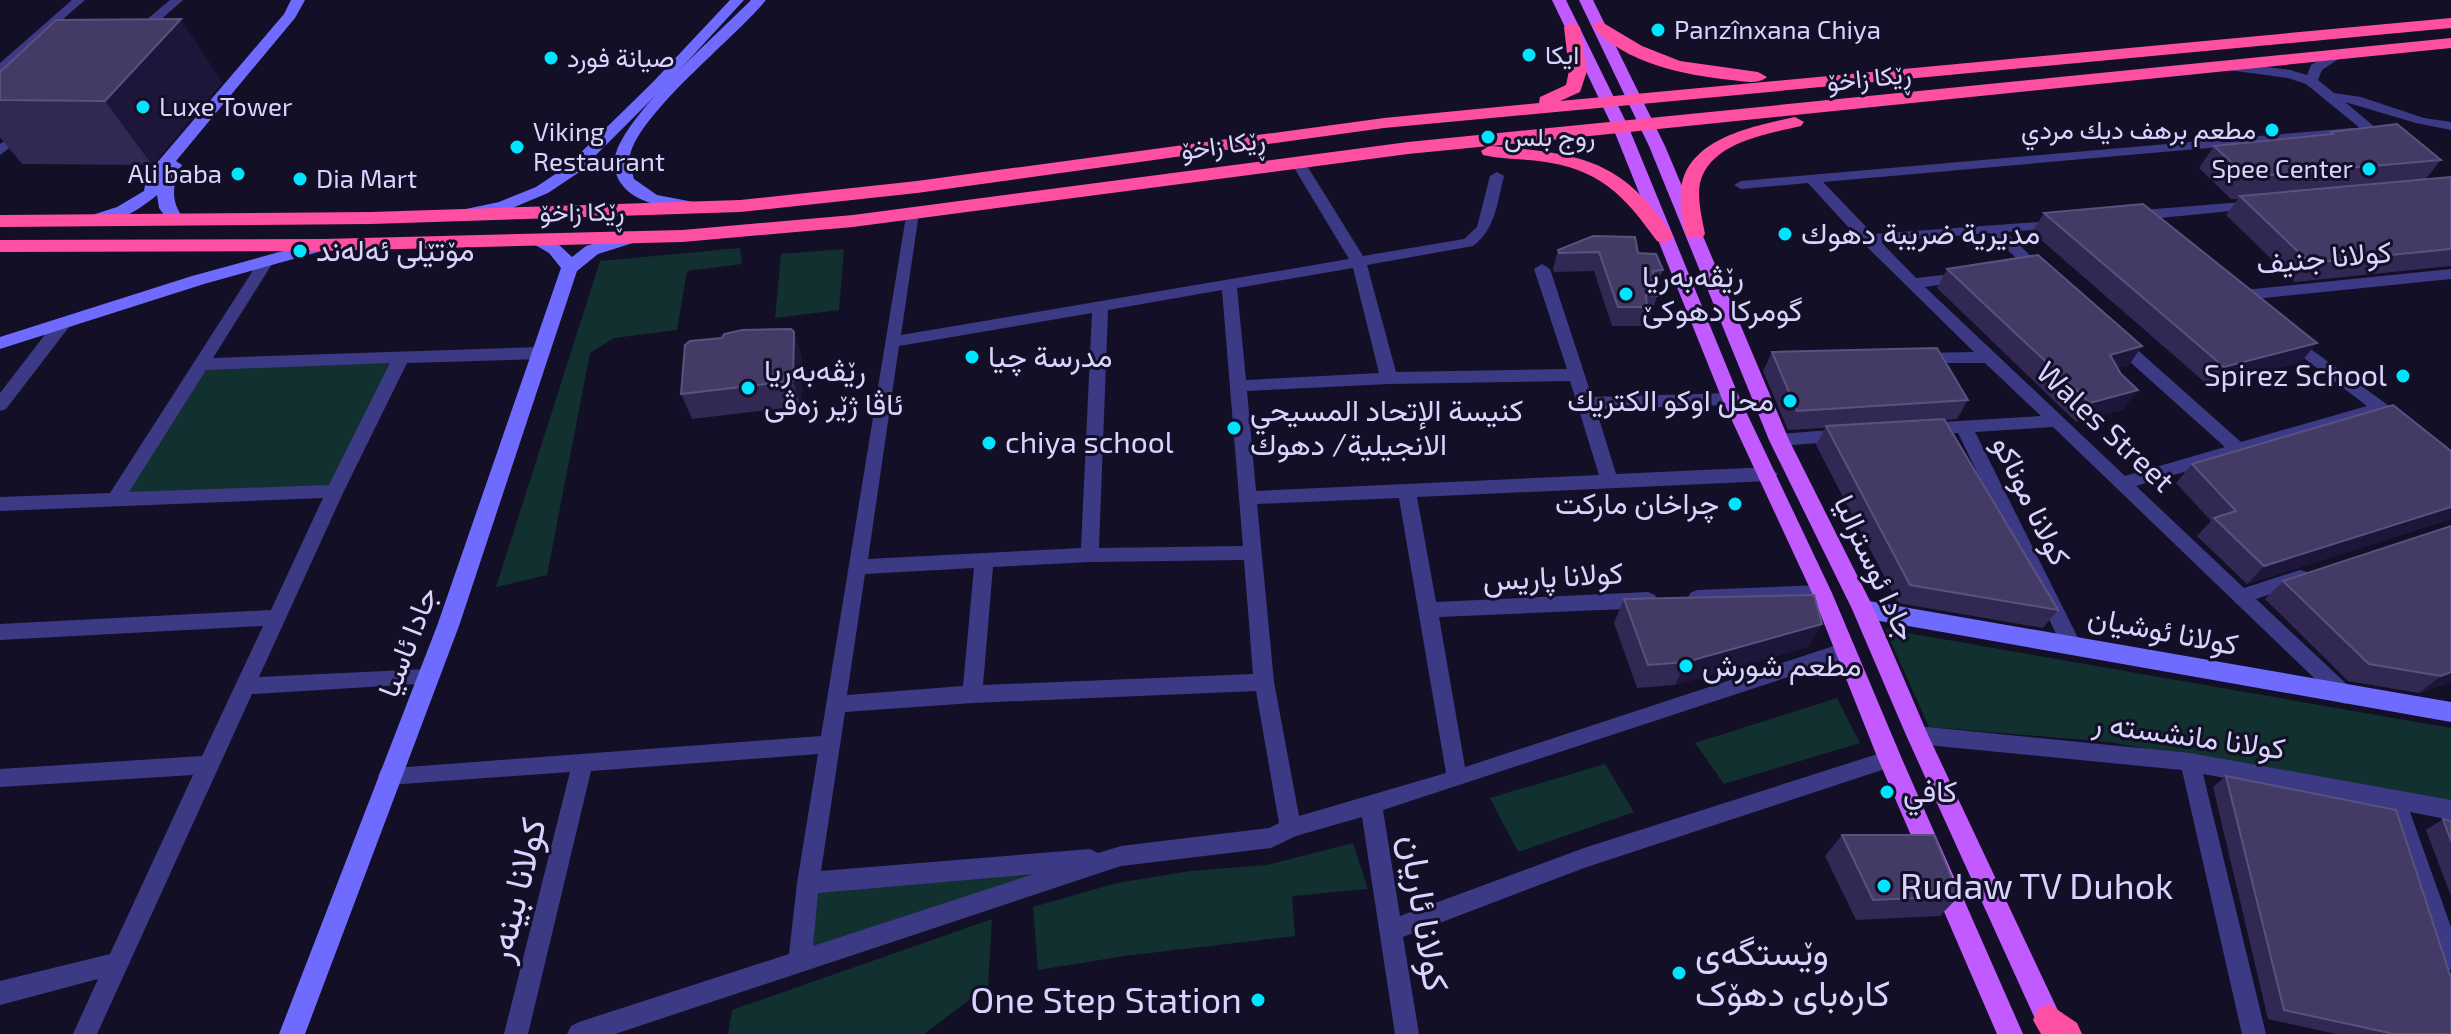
<svg xmlns="http://www.w3.org/2000/svg" width="2451" height="1034" font-family="'Exo 2',Vazirmatn,sans-serif">
	<style>
		.green { fill: #12302f }
		.lines { fill: none; stroke-linecap: round; stroke-linejoin: round }
		.street { fill: #3d3a85; fill-rule: evenodd }
		.secondary { fill: #6f6bff; fill-rule: evenodd }
		.primary { fill: #c25bff; fill-rule: evenodd }
		.highway { fill: #ff4fa3; fill-rule: evenodd }
		.wall { fill: #312854 }
		.shaded-wall { fill: #1d163a }
		.building { fill: #433a66; stroke: #5a527e; stroke-width: 2 }
		.poi-dot { fill: #00e5ff; stroke: #130f26; stroke-width: 3 }
		.labels { text-anchor: middle; stroke-width: 6; stroke-linejoin: round; paint-order: stroke }
		.far-poi-label { font-size: 26px; fill: #d9d4ff; stroke: #130f26; text-anchor: start }
		.far-street-label { font-size: 26px; fill: #d9d4ff; stroke: #130f26 }
		.poi-label { font-size: 30px; fill: #d9d4ff; stroke: #130f26; text-anchor: start }
		.street-label { font-size: 30px; fill: #d9d4ff; stroke: #130f26 }
		.near-poi-label { font-size: 36px; fill: #d9d4ff; stroke: #130f26; text-anchor: start }
		.near-street-label { font-size: 36px; fill: #d9d4ff; stroke: #130f26 }
	</style>
	<rect width="100%" height="100%" fill="#130f26"/>
	<g class="green">
		<polygon points="740,248 742,264 687,271 677,330 614,338 590,353 547,575 496,587 600,261"/>
		<polygon points="844,249 839,310 775,318 781,254"/>
		<polygon points="402,356 335,491 116,498 202,364"/>
		<polygon points="1885,629 2451,728 2451,803 2109,742 1929,727"/>
		<polygon points="1837,698 1860,743 1724,784 1695,743"/>
		<polygon points="1605,764 1634,812 1518,852 1490,798"/>
		<polygon points="1353,843 1368,889 1292,896 1295,936 1124,956 1038,970 1033,907 1117,883 1190,871 1267,865"/>
		<polygon points="1121,856 800,961 808,883"/>
		<polygon points="992,919 988,986 924,1034 728,1034 732,1010"/>
	</g>
	<g class="lines">
		<g class="street">
			<polygon points="72,0 85,0 0,74 0,63"/>
			<polygon points="170,0 183,0 141,37 133,37 133,31"/>
			<polygon points="2335,51 2346,54 2322,70 2318,80 2334,93 2361,97 2424,118 2451,122 2451,130 2416,123 2345,102 2394,143 2387,147 2382,146 2306,84 2288,78 2228,70 2222,66 2228,62 2290,70 2307,75 2311,65"/>
			<polygon points="23,127 30,131 28,134 0,155 0,144"/>
			<polygon points="2352,128 2357,129 2357,135 1823,182 1873,234 2066,220 2066,226 2061,228 2006,232 2046,271 2049,274 2041,279 2036,277 1990,233 1881,242 1916,278 1970,272 1970,280 1925,287 2125,476 2225,447 2111,345 2109,341 2111,337 2123,337 2241,442 2367,406 2284,343 2282,339 2284,335 2290,334 2407,419 2409,423 2401,429 2379,415 2136,486 2244,588 2300,570 2307,572 2309,577 2307,582 2256,599 2352,689 2355,695 2352,701 2345,704 2338,701 2053,427 1975,432 2081,644 2078,650 2071,652 2064,650 1958,433 1925,435 1917,429 1925,423 2041,416 1985,363 1913,363 1911,359 1913,355 1919,353 1974,352 1862,242 1808,183 1741,189 1734,185 1741,181"/>
			<path d="M1297 157 1304 161 1363 256 1464 239 1477 227 1490 176 1497 172 1504 176C1497 202 1496 229 1473 246L1367 265 1396 372 1567 369 1534 269 1542 264 1550 269 1592 397 1731 393 1739 399 1731 405 1596 409 1616 474 1769 467 1778 474 1769 481 1417 497 1436 602 1648 592 1655 595 1657 600 1655 605 1648 608 1439 617 1465 767 1846 642 1853 644 1856 650 1853 656 1846 658 1383 810 1400 916 1584 848 1890 750 1897 753 1900 759 1897 765 1584 868 1403 937 1419 1034H1395L1362 817 1296 836 1271 848 1121 866 615 1034H567L571 1026 579 1022 789 954 797 883 818 754 591 771 528 1034H504L570 772 388 785 381 783 378 776 381 769 821 736 907 210 912 209 919 213 901 335 1349 259 1290 161ZM1353 268 1379 373 1246 380 1237 288ZM1222 290 1243 546 1099 548 1108 310ZM1092 313 1081 548 868 559 899 346ZM1570 381 1599 475 1256 491 1247 391 1389 384ZM1399 498 1446 773 1299 816 1274 682 1257 504ZM1244 560 1253 674 983 685 993 567 1090 562ZM974 568 963 686 847 695 865 574ZM1256 691 1279 823 1269 828 1121 846 1098 853 1090 849 821 871 845 712 972 703ZM1034 874 813 946 818 893Z"/>
			<polygon points="2256,201 2261,202 2261,208 2130,221 2123,216 2130,211"/>
			<path d="M266 256 274 261 213 358 540 347 548 353 540 359 407 363 344 491 259 677 427 669 434 671 437 677 434 683 252 694 97 1034H73L98 979 0 1005V981L110 954 193 775 0 787V769L202 756 263 626 0 640V624L271 610 323 498 0 511V497L110 493 261 258ZM390 363 329 485 129 492 206 370Z"/>
			<polygon points="2451,269 2451,279 2235,301 2227,296 2235,291"/>
			<polygon points="63,318 69,319 71,323 69,327 6,409 0,411 0,393 57,319"/>
			<polygon points="1844,429 1853,435 1844,441 1779,446 1770,440 1779,434"/>
			<polygon points="1822,585 1829,588 1831,593 1829,598 1822,601 1697,606 1690,603 1688,598 1690,593 1697,590"/>
			<polygon points="1917,726 2190,753 2451,800 2451,820 2410,812 2451,927 2451,970 2443,967 2439,959 2387,808 2203,774 2266,1034 2242,1034 2182,770 1917,744 1910,741 1907,735 1910,729"/>
		</g>
		<g class="secondary">
			<path d="M291 0H305L295 18 176 161 182 165C172 185 170 201 184 219L182 223H170L159 208 157 195C140 209 112 228 89 224V216L117 207 144 191 146 179 156 164 284 14Z"/>
			<polygon points="730,0 744,0 663,88 578,173 548,193 510,209 461,218 461,210 499,202 536,187 566,167 653,82"/>
			<path d="M751 0H766C735 38 641 111 630 155 628 163 632 171 634 179L657 195 699 203 701 207 693 212C669 207 635 205 620 182 615 175 613 161 616 153 631 109 717 35 751 0Z"/>
			<polygon points="630,233 638,238 636,242 598,254 577,271 459,626 305,1034 279,1034 437,626 561,268 549,253 525,239 533,234 556,242 572,257 586,246"/>
			<polygon points="323,240 331,245 329,249 204,284 0,349 0,337 192,276"/>
			<polygon points="1863,600 2451,702 2451,722 1863,618 1856,615 1852,609 1856,603"/>
		</g>
		<g class="primary">
			<polygon points="1552,0 1566,0 1629,128 1740,399 1832,593 1902,759 2023,1034 1997,1034 1878,759 1812,593 1722,399 1613,128"/>
			<polygon points="1579,0 1593,0 1665,146 1789,440 1874,609 1928,735 2069,1034 2042,1034 1906,735 1852,609 1769,440 1649,146"/>
		</g>
		<g class="highway">
			<polygon points="2451,18 2451,28 1384,128 917,193 740,212 371,224 0,227 0,215 371,212 740,200 917,181 1384,118 1539,103 1540,97 1566,85 1569,71 1564,27 1572,22 1580,27 1587,71 1580,92 1560,101"/>
			<path d="M1600 21 1642 46 1680 61 1758 72 1767 77C1758 85 1743 81 1731 80 1684 75 1624 63 1592 26Z"/>
			<path d="M2451 38V48L1491 146C1581 154 1621 158 1674 237L1664 243 1657 241C1623 194 1600 169 1539 161 1521 159 1501 159 1483 155L1481 151 1489 146 1408 154 853 227 682 242 323 251 0 252V240L323 239 682 230 853 215 1408 142Z"/>
			<path d="M1795 117 1804 122 1801 126C1768 134 1710 142 1700 183 1697 199 1702 218 1705 234L1702 238H1688C1682 228 1682 214 1681 202 1676 141 1749 127 1795 117Z"/>
			<polygon points="2049,1004 2077,1023 2082,1034 2041,1034 2033,1020 2038,1009"/>
		</g>
	</g>
	<g class="wall">
		<polygon points="0,72 222,82 152,165 22,164 0,137"/>
		<polygon points="2331,132 2441,160 2425,180 2451,177 2451,266 2295,282 2226,215 2238,199 2231,199 2199,168 2214,146 2329,135"/>
		<polygon points="2044,213 2301,362 2209,386 2032,232"/>
		<polygon points="1558,250 1638,253 1663,270 1656,289 1657,296 1651,315 1645,315 1641,326 1612,326 1594,271 1554,272 1553,269"/>
		<polygon points="1947,269 2129,365 2117,368 2124,409 2076,422 1937,288"/>
		<polygon points="1772,352 1968,400 1957,419 1944,420 2058,610 2043,628 1898,603 1816,445 1825,428 1788,430 1763,371"/>
		<polygon points="802,357 801,406 692,419 681,394"/>
		<polygon points="2451,451 2451,519 2247,584 2197,536 2211,521 2176,483 2192,464"/>
		<polygon points="2451,526 2451,682 2419,693 2348,681 2265,599 2283,581"/>
		<polygon points="1624,599 1822,624 1808,647 1675,685 1637,688 1614,623"/>
		<polygon points="2226,776 2451,1034 2336,1034 2268,1019 2213,787"/>
		<polygon points="2443,819 2451,821 2451,896 2426,830"/>
		<polygon points="1842,835 1959,896 1940,916 1856,920 1825,856"/>
	</g>
	<g class="shaded-wall">
		<polygon points="181,19 222,82 152,165 105,101"/>
		<polygon points="794,332 802,357 801,406 793,381"/>
		<polygon points="2317,343 2301,362 2209,386 2224,367"/>
		<polygon points="2142,346 2129,365 2097,374 2110,355"/>
		<polygon points="2138,390 2124,409 2076,422 2090,403"/>
		<polygon points="2451,507 2451,519 2247,584 2264,566"/>
		<polygon points="1822,624 1808,647 1675,685 1686,662"/>
		<polygon points="2451,672 2451,682 2419,693 2441,676"/>
	</g>
	<g class="building">
		<polygon points="181,19 105,101 0,100 0,72 56,20"/>
		<polygon points="2397,124 2441,160 2247,177 2214,146 2333,134 2331,132"/>
		<polygon points="2451,177 2451,249 2310,263 2240,196"/>
		<polygon points="2143,204 2317,343 2224,367 2044,213"/>
		<polygon points="1593,236 1635,237 1638,253 1656,254 1663,270 1653,271 1657,296 1646,295 1647,307 1618,307 1599,252 1559,253 1558,250"/>
		<polygon points="2038,255 2142,346 2110,355 2121,374 2138,390 2090,403 1947,269"/>
		<polygon points="791,329 794,332 793,381 681,394 685,345 690,341 722,338 724,334 742,330"/>
		<polygon points="1937,348 1968,400 1797,411 1772,352"/>
		<polygon points="2393,405 2451,451 2451,507 2264,566 2214,518 2236,511 2192,464"/>
		<polygon points="1944,419 2058,610 1910,585 1826,426"/>
		<polygon points="2451,526 2451,672 2441,676 2369,664 2283,581"/>
		<polygon points="1814,595 1822,624 1686,662 1648,665 1624,599"/>
		<polygon points="2226,776 2396,810 2451,978 2451,1034 2394,1034 2284,1010"/>
		<polygon points="2443,819 2451,821 2451,841"/>
		<polygon points="1842,835 1934,835 1959,896 1873,900"/>
	</g>
	<g class="poi-dot">
		<circle cx="1658" cy="30" r="8"/>
		<circle cx="1529" cy="55" r="8"/>
		<circle cx="551" cy="58" r="8"/>
		<circle cx="143" cy="107" r="8"/>
		<circle cx="2272" cy="130" r="8"/>
		<circle cx="1488" cy="137" r="8"/>
		<circle cx="517" cy="147" r="8"/>
		<circle cx="2369" cy="169" r="8"/>
		<circle cx="238" cy="174" r="8"/>
		<circle cx="300" cy="179" r="8"/>
		<circle cx="1785" cy="234" r="8"/>
		<circle cx="300" cy="251" r="8"/>
		<circle cx="1626" cy="294" r="8"/>
		<circle cx="972" cy="357" r="8"/>
		<circle cx="2403" cy="376" r="8"/>
		<circle cx="748" cy="388" r="8"/>
		<circle cx="1790" cy="401" r="8"/>
		<circle cx="1234" cy="428" r="8"/>
		<circle cx="989" cy="443" r="8"/>
		<circle cx="1735" cy="504" r="8"/>
		<circle cx="1686" cy="666" r="8"/>
		<circle cx="1887" cy="792" r="8"/>
		<circle cx="1884" cy="886" r="8"/>
		<circle cx="1679" cy="973" r="8"/>
		<circle cx="1258" cy="1000" r="8"/>
	</g>
	<g class="labels">
		<g class="far-poi-label">
			<text x="1674" y="39">Panzînxana Chiya</text>
			<text x="1545" y="64">ايكا</text>
			<text x="567" y="67">صيانة فورد</text>
			<text x="159" y="116">Luxe Tower</text>
			<text x="2256" y="139" text-anchor="end">مطعم برهف ديك مردي</text>
			<text x="533" y="141">Viking<tspan x="533" dy="30">Restaurant</tspan></text>
			<text x="1504" y="146">روج بلس</text>
			<text x="2353" y="178" text-anchor="end">Spee Center</text>
			<text x="222" y="183" text-anchor="end">Ali baba</text>
			<text x="316" y="188">Dia Mart</text>
		</g>
		<g class="far-street-label">
			<text transform="translate(1869 78) rotate(-6)" y="9">ڕێکا زاخۆ</text>
			<text transform="translate(1223 145) rotate(-8)" y="9">ڕێکا زاخۆ</text>
			<text transform="translate(582 212) rotate(-1)" y="9">ڕێکا زاخۆ</text>
		</g>
		<g class="poi-label">
			<text x="1801" y="244">مديرية ضريبة دهوك</text>
			<text x="316" y="261">مۆتێلی ئەلەند</text>
			<text x="1642" y="287">رێڤه‌به‌ریا<tspan x="1642" dy="34">گومركا دهوكێ</tspan></text>
			<text x="988" y="367">مدرسة چيا</text>
			<text x="764" y="381">رێڤەبەریا<tspan x="764" dy="34">ئاڤا ژێر زەڤی</tspan></text>
			<text x="2387" y="386" text-anchor="end">Spirez School</text>
			<text x="1774" y="411" text-anchor="end">محل اوكو الكتريك</text>
			<text x="1250" y="421">كنيسة الإتحاد المسيحي<tspan x="1250" dy="34">الانجيلية/ دهوك</tspan></text>
			<text x="1005" y="453">chiya school</text>
			<text x="1719" y="514" text-anchor="end">چراخان ماركت</text>
			<text x="1702" y="676">مطعم شورش</text>
			<text x="1903" y="802">كافي</text>
		</g>
		<g class="street-label">
			<text transform="translate(2324 258) rotate(-5)" y="10">كولانا جنيف</text>
			<text transform="translate(2105 427) rotate(43)" y="10">Wales Street</text>
			<text transform="translate(2031 501) rotate(64)" y="10">كولانا موناكو</text>
			<text transform="translate(1875 568) rotate(65)" y="10">جادا ئوسترالیا</text>
			<text transform="translate(1553 577) rotate(-3)" y="10">كولانا پاریس</text>
			<text transform="translate(2163 631) rotate(11)" y="10">كولانا ئوشيان</text>
			<text transform="translate(408 642) rotate(-69)" y="10">جادا ئاسيا</text>
			<text transform="translate(2189 736) rotate(8)" y="10">كولانا مانشسته ر</text>
		</g>
		<g class="near-poi-label">
			<text x="1900" y="899">Rudaw TV Duhok</text>
			<text x="1695" y="965">وێستگەی<tspan x="1695" dy="41">کارەبای دهۆک</tspan></text>
			<text x="1242" y="1013" text-anchor="end">One Step Station</text>
		</g>
		<g class="near-street-label">
			<text transform="translate(516 890) rotate(-76)" y="13">كولانا بینه‌ر</text>
			<text transform="translate(1425 913) rotate(81)" y="13">كولانا ئاريان</text>
		</g>
	</g>
</svg>
